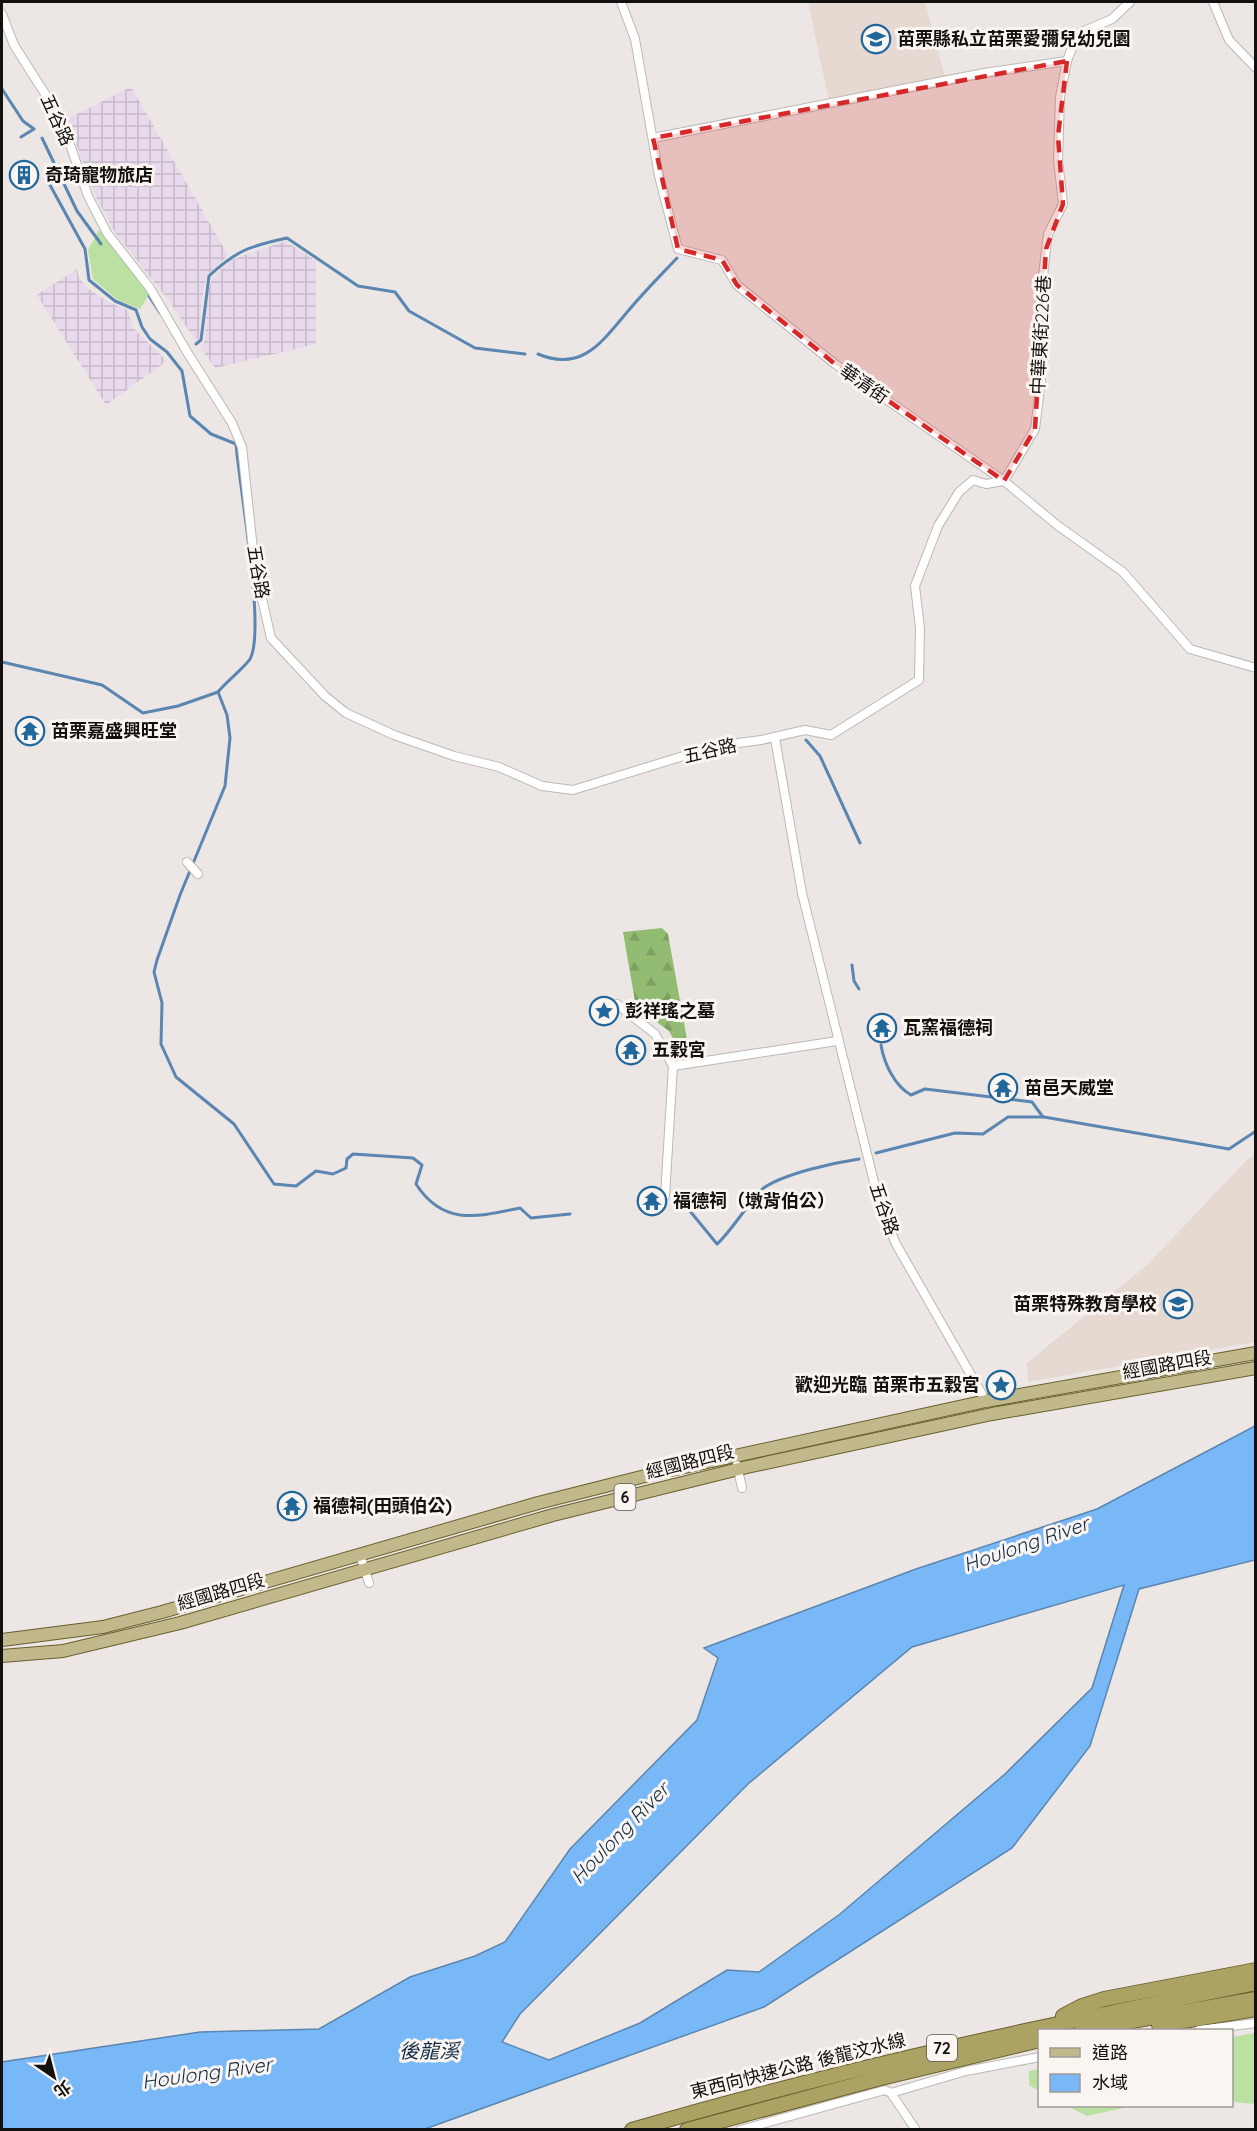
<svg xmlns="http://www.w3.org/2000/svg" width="1257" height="2131" font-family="Quicksand,'Noto Sans TC',sans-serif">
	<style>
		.built { fill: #e5d9d1 }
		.industrial { fill: url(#industrial-grid) }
		.green { fill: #bae0a2 }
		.forest { fill: url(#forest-firs) }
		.water { fill: #79b8f6; stroke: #5a86b1; stroke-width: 1.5; fill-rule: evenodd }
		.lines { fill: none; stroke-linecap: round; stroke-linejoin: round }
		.stream { stroke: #5a86b1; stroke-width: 3 }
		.minor-casing { stroke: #bcb8b4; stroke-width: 10 }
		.primary-casing { stroke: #69602d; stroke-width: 14 }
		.trunk-casing { stroke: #69602d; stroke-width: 16 }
		.minor { stroke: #fff; stroke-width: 8 }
		.primary { stroke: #c1b98b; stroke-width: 12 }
		.trunk { stroke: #aca264; stroke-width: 14 }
		.marked { fill: #d62828; fill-opacity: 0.2; stroke: #d62828; stroke-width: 4.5; stroke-dasharray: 12 8; stroke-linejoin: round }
		.labels { text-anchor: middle; stroke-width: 6; stroke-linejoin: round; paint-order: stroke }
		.shield { fill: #faf5f1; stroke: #585554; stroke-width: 1.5 }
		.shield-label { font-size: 16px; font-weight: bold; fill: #131110 }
		.poi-label { font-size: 18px; font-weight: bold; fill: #131110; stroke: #faf5f1; text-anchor: start }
		.street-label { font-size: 18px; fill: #131110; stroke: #faf5f1 }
		.water-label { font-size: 20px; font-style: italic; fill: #122c45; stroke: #faf5f1 }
	</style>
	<defs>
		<pattern id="industrial-grid" width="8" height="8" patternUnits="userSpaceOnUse" patternTransform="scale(1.5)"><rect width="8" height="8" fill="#e8d9ec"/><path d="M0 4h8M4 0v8" fill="none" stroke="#c6b9c9"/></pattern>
		<pattern id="forest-firs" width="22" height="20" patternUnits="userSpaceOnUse" patternTransform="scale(1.5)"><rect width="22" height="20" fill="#91bc72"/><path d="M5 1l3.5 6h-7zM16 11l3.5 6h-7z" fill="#7ca162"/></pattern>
	</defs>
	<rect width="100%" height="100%" fill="#ece7e4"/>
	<g class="built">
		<polygon points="808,2 925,2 945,77 829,101"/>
		<polygon points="1255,1155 1255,1342 1028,1382 1027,1363 1146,1266 1247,1160"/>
	</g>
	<g class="industrial">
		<polygon points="131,87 228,255 206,277 202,299 199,338 196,341 169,301 116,234 96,197 67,119"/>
		<polygon points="285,241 316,261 316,344 215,368 200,347 205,341 206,299 212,278 231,260"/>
		<polygon points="77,269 79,278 87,288 108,302 128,310 133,328 167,361 106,405 37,295"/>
	</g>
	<g class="green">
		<polygon points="99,230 149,294 140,309 118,300 93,279 88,250"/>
		<polygon points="1255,2033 1255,2104 1232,2102 1232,2037"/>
		<polygon points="1039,2069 1040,2069 1039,2091 1029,2085 1029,2071"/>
		<polygon points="1067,2106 1132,2106 1087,2116"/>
	</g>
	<polygon class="forest" points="662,928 668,934 690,1056 682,1055 669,1031 636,1007 623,932"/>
	<path class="water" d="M1255 1426V1560L1139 1589 1090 1746 1012 1848 764 2007 425 2129H2V2062L200 2032 319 2029 410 1977 475 1956 505 1942 570 1849 697 1720 718 1658 704 1648 916 1569 1097 1509ZM1124 1585 1092 1688 1005 1774 840 1914 759 1972 727 1970 640 2023 549 2060 502 2042 520 2014 748 1784 912 1647Z"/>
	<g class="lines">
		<g class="stream">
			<polyline points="2,89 23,121 34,129 21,137"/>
			<polyline points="42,138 77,211 101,244"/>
			<path d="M50 185 85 249 89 280 115 301 136 310 142 327 150 339 167 352 182 371 190 416 211 434 236 444C239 485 266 631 250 659 246 666 225 683 218 692L227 715 230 738 225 786 180 895 157 960 154 972 162 1003 161 1044 176 1077 234 1124 274 1184 296 1186 316 1171 333 1174 346 1168 347 1159 353 1154 413 1158 422 1165 416 1184C443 1226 477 1217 520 1208L531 1218 570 1214"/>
			<polyline points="149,296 160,313"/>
			<path d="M196 344 201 340 209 276C237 250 250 246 287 238L358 286 395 292 409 311 475 348 525 354"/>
			<path d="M538 354C583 373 603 340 629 310 644 292 661 275 677 258"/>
			<polyline points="2,662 102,685 143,713 178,706 218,692"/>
			<polyline points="806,740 820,756 860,843"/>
			<polyline points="852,965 854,981 859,989"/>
			<path d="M881 1045C884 1064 895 1086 911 1095L925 1089 1032 1102 1043 1117"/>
			<polyline points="876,1153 955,1133 983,1134 1008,1117 1044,1117 1229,1149 1256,1131"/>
			<path d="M676 1194 717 1244C732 1231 754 1194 765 1187 787 1173 833 1163 859 1159"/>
		</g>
		<g class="minor-casing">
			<g id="minor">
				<polyline points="621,2 635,39 659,176 678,249 722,260 737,285 835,364 1004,481 1057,525 1123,572 1190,649 1256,668"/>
				<polyline points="1213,2 1229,40 1256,68"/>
				<polyline points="2,14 14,45 61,119 88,196 107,233 150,288 187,352 232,423 242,447 255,568 271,638 325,696 346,713 394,735 454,756 499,767 542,786 573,790 716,746 761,740 805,730 831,735 919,680 920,628 915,586 938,526 959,492 973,480 986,484 1004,481"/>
				<polyline points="653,138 984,73 1067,61"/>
				<polyline points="1004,481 1035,429 1041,380 1037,330 1046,249 1048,234 1063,204 1058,160 1060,97 1067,61 1077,34 1112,19 1130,2"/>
				<polyline points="775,738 802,893 880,1206 896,1244 987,1403"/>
				<polyline points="187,862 198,874"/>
				<polyline points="617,1004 655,1034 673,1066 665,1196"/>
				<polyline points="673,1066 837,1041"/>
				<polyline points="737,1465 742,1488"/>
				<polyline points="360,1555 369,1583"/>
				<polyline points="1199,2030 1256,2023"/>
				<polyline points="891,2093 916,2130"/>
				<polyline points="740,2130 885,2090 891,2093 966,2071 1040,2057"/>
			</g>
		</g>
		<g class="primary-casing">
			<g id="primary">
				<polyline points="2,1640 103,1627 162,1612 538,1503 653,1474 986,1401 1256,1353"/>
				<polyline points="2,1656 63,1651 180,1623 553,1515 747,1467 992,1414 1256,1368"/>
			</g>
		</g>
		<g class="trunk-casing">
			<g id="trunk">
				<polyline points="1063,2016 1082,2006 1104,1999 1256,1970"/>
				<polyline points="1159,2025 1256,2009"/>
				<polyline points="1082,2030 1256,1999"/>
				<path d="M632 2130C837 2070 1045 2025 1256 1983"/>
				<polyline points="687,2130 877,2079 1040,2040"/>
			</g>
		</g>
		<use href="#minor" class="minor"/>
		<use href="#primary" class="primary"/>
		<use href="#trunk" class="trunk"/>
	</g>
	<path class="marked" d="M1067 61 1058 136 1063 204 1046 249 1035 429 1004 481 835 364 737 285 722 260 678 249 653 138Z"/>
	<defs>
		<g id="school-ring" transform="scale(1.5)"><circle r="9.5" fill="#faf5f1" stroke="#21679b" stroke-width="1.5"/><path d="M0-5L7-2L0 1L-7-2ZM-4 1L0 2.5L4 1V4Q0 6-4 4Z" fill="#21679b"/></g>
		<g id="building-ring" transform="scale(1.5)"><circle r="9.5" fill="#faf5f1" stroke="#21679b" stroke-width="1.5"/><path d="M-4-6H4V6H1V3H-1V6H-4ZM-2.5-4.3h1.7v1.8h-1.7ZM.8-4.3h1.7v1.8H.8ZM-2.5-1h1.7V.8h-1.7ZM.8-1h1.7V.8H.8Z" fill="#21679b"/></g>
		<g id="temple-ring" transform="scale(1.5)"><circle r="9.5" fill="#faf5f1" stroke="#21679b" stroke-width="1.5"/><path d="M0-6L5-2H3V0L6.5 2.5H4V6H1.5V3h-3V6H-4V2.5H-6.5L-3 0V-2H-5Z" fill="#21679b"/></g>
		<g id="sight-ring" transform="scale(1.5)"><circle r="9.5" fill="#faf5f1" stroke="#21679b" stroke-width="1.5"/><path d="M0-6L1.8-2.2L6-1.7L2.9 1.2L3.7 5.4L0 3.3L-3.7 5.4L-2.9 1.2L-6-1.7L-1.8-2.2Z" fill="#21679b"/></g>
	</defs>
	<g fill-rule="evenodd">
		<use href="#school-ring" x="876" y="39"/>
		<use href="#building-ring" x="24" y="175"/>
		<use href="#temple-ring" x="30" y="731"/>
		<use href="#sight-ring" x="604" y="1011"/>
		<use href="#temple-ring" x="882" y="1028"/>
		<use href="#temple-ring" x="631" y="1050"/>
		<use href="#temple-ring" x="1003" y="1088"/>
		<use href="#temple-ring" x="652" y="1201"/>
		<use href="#school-ring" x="1178" y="1304"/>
		<use href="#sight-ring" x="1001" y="1385"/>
		<use href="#temple-ring" x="292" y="1506"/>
	</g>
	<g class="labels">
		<g class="shield">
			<rect x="614.5" y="1484" width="21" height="26" rx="4.5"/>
			<rect x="927" y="2035" width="30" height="26" rx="4.5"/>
		</g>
		<g class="shield-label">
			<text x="625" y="1503">6</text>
			<text x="942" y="2054">72</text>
		</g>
		<g class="poi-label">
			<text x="897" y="45">苗栗縣私立苗栗愛彌兒幼兒園</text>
			<text x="45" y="181">奇琦寵物旅店</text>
			<text x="51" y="737">苗栗嘉盛興旺堂</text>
			<text x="625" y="1017">彭祥瑤之墓</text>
			<text x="903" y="1034">瓦窯福德祠</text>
			<text x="652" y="1056">五穀宮</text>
			<text x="1024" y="1094">苗邑天威堂</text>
			<text x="673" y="1207">福德祠（墩背伯公）</text>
			<text x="1157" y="1310" text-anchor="end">苗栗特殊教育學校</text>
			<text x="980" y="1391" text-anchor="end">歡迎光臨 苗栗市五穀宮</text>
			<text x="313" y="1512">福德祠(田頭伯公)</text>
		</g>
		<g class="street-label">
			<text transform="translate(57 120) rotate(65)" y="6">五谷路</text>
			<text transform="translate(1041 335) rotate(-87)" y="6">中華東街226巷</text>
			<text transform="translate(864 384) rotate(35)" y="6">華清街</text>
			<text transform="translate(258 572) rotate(80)" y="6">五谷路</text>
			<text transform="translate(710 751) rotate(-13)" y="6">五谷路</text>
			<text transform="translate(884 1209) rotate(71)" y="6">五谷路</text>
			<text transform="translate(1167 1365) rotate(-10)" y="6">經國路四段</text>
			<text transform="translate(690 1462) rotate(-14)" y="6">經國路四段</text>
			<text transform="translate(221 1592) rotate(-16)" y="6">經國路四段</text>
			<text transform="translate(798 2066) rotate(-14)" y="6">東西向快速公路 後龍汶水線</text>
		</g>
		<g class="water-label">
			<text transform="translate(1026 1544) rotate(-19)" y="7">Houlong River</text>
			<text transform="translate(620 1833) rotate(-46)" y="7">Houlong River</text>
			<text x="429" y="2058">後龍溪</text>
			<text transform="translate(207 2073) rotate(-8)" y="7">Houlong River</text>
		</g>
	</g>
	<rect width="1257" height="2131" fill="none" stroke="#131110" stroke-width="6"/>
	<rect x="1038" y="2029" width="195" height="78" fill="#faf5f1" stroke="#9e9a97" stroke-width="1.5"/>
	<rect x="1050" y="2048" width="30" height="9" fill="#c1b98b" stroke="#9e9a97" stroke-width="1.5"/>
	<text x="1092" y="2059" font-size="18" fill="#131110">道路</text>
	<rect x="1050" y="2074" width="30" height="18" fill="#79b8f6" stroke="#9e9a97" stroke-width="1.5"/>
	<text x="1092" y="2089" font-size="18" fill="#131110">水域</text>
	<g transform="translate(54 2077) rotate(145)" stroke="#faf5f1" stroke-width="4.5" paint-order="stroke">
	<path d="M0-4.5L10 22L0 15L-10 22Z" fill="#131110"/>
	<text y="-9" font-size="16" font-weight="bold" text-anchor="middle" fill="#131110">北</text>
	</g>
</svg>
